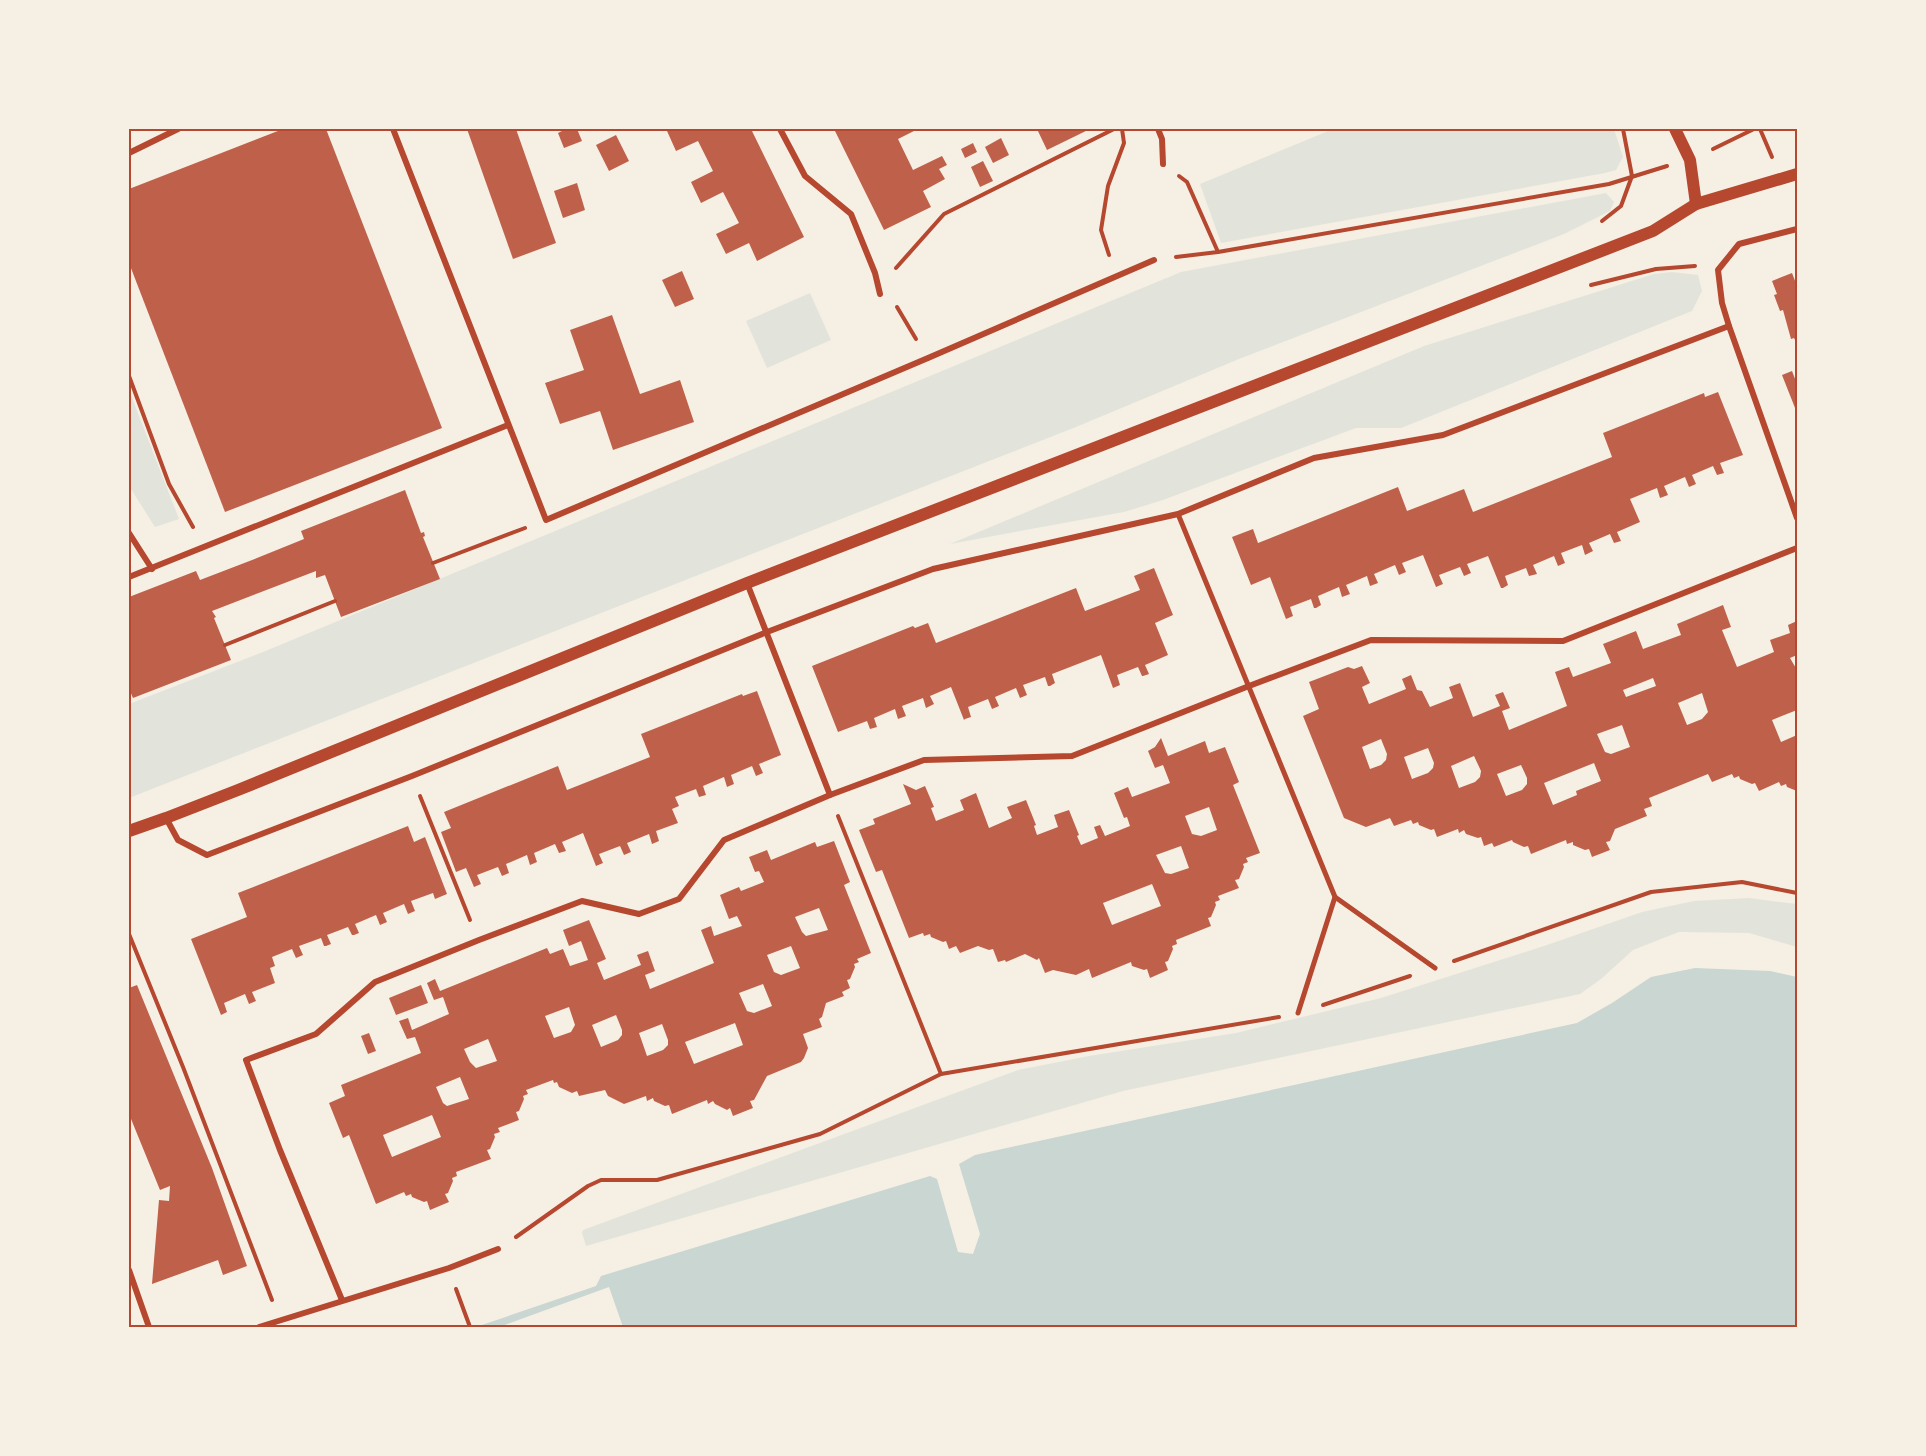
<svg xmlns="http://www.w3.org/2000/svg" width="1926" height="1456" font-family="'IBM Plex Sans',sans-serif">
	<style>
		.green { fill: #e2e4dc }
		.water { fill: #c9d6d2 }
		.pier { fill: #f6efe4 }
		.building { fill: #bf614a; fill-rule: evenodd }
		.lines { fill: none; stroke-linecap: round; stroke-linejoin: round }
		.path { stroke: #b5482f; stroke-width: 4 }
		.pedestrian { stroke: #b5482f; stroke-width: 5 }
		.minor { stroke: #b5482f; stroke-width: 6 }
		.secondary { stroke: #b5482f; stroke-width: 12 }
		.neatline { fill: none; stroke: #b5482f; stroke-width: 2 }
	</style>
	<rect width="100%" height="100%" fill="#f6efe4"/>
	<g class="green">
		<polygon points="1333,129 1614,129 1623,157 1616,170 1605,173 1221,243 1200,184"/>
		<polygon points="1606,193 1614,202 1610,211 1564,234 1239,359 1076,427 129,798 129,704 263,652 1181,272"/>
		<polygon points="1672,272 1698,275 1702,291 1692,311 1401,428 1356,428 1163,500 1124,512 950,544 1424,346 1654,274"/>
		<polygon points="810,293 831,340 767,368 746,321"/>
		<polygon points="129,390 179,519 155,527 129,486"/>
		<polygon points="1749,898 1797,904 1797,947 1749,933 1679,932 1633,950 1601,979 1580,994 1123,1091 586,1246 582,1233 583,1230 1018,1070 1089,1056 1236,1033 1381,998 1544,946 1642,912 1694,901"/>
	</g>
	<polygon class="water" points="1695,968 1770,971 1797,977 1797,1327 476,1327 596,1286 601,1276 930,1176 937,1179 958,1252 973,1254 980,1234 959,1164 975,1155 1577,1023 1612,1003 1651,977"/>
	<polygon class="pier" points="609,1287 623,1327 499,1327"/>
	<g class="building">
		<polygon points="283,129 326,129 442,428 225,512 129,263 129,189"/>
		<polygon points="467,129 516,129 556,243 513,259"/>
		<polygon points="566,129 577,129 582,141 564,148 558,133"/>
		<polygon points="670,129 751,129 804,237 757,261 749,243 726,254 716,234 739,223 723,192 701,203 691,182 713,171 698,141 676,151 667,131"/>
		<polygon points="834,129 918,129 898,139 913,170 942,156 947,165 939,169 945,179 923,191 931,207 884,230"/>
		<polygon points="1037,129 1090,129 1047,150"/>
		<polygon points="616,135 629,161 609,171 596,145"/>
		<polygon points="1001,138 1009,155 993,163 985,147"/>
		<polygon points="973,143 977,152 965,158 961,149"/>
		<polygon points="983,161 993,181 980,187 971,167"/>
		<polygon points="577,183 585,210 563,218 554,191"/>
		<polygon points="682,271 694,299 675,307 662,280"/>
		<polygon points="1792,273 1797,286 1797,344 1794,338 1791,339 1783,310 1780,311 1774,295 1777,294 1772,281"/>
		<polygon points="612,315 640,394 680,380 694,422 613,450 600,411 560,424 545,383 584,370 570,330"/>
		<polygon points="1792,371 1797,384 1797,413 1782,375"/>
		<polygon points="1718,392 1743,455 1720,463 1724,473 1717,475 1713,466 1692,475 1696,484 1689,487 1685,477 1664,486 1668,495 1660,498 1657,488 1630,499 1640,522 1617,532 1621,541 1614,543 1610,534 1589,543 1593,551 1585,555 1582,545 1561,553 1565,563 1558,566 1554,556 1533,565 1537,574 1529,576 1526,568 1505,576 1508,585 1503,588 1501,588 1488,556 1467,564 1471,573 1464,576 1460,567 1439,575 1443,584 1436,587 1423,555 1402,563 1406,572 1399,575 1395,565 1374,574 1378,583 1370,586 1367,576 1346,585 1350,594 1342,597 1339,587 1318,596 1321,605 1316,608 1314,608 1311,599 1290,607 1293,616 1286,619 1270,577 1251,585 1232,537 1253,529 1258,543 1398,487 1407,511 1464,489 1473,512 1612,457 1603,433 1704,393 1705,397"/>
		<polygon points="405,490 421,533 424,532 425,536 423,537 440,579 341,617 325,575 316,578 316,571 269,589 212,611 216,617 214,618 231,660 133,698 129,689 129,597 196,571 200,580 257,558 304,539 301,531"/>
		<polygon points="1154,568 1173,615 1155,623 1168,655 1145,665 1149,674 1143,676 1142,676 1138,667 1117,675 1120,685 1113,688 1101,655 1052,674 1055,683 1050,686 1048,686 1045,677 1023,685 1027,695 1020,698 1016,688 995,697 999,706 992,709 988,699 968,707 971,717 965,719 964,720 951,687 930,696 934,704 926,708 923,698 902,706 906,716 898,719 895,709 874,718 877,727 870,729 867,721 838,732 812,666 913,626 915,628 928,623 936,643 1076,588 1085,611 1140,590 1134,576"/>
		<path d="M1723 605 1731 627 1722 630 1737 667 1774 652 1770 640 1790 633 1788 625 1797 621V655L1790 658 1797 670V710L1772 720 1781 742 1797 735V791L1787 787 1786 784 1781 786 1779 782 1759 791 1755 783 1752 784 1740 779 1739 776 1734 778 1732 774 1712 782 1708 774 1649 798 1652 806 1644 809 1647 816 1615 829 1610 841 1606 842 1610 850 1592 857 1589 849 1585 850 1573 845V842L1567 844 1566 840 1531 854 1528 846 1524 847 1513 842 1512 840 1494 847 1492 843 1484 846 1481 837 1478 838 1466 834 1464 830 1459 833 1458 829 1437 837 1434 829 1431 830 1419 825 1418 822 1413 824 1411 820 1394 826 1390 818 1366 827 1344 818 1303 716 1319 709 1309 682 1348 667 1354 669 1362 666 1370 683 1362 687 1369 704 1406 689 1402 679 1411 675 1417 690 1422 691 1430 707 1453 698 1449 687 1460 683 1473 717 1500 706 1495 695 1503 692 1510 708 1502 711 1509 730 1567 706 1555 672 1569 667 1573 677 1611 663 1603 644 1636 631 1643 649 1681 635 1677 624ZM1653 678 1656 686 1626 697 1623 690ZM1702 693 1708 712 1702 719 1687 725 1678 703ZM1622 725 1630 747 1611 754 1605 752 1597 734ZM1381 739 1387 754 1386 760 1381 765 1370 769 1362 747ZM1428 748 1434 763 1433 768 1428 773 1412 779 1404 757ZM1474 756 1481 771 1480 777 1475 782 1459 788 1451 766ZM1594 763 1601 781 1576 791 1577 795 1553 805 1544 783ZM1521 765 1527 778V784L1522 790 1506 796 1497 774Z"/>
		<polygon points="757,691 781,755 759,764 763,773 756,776 752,766 731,775 734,784 727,787 724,777 703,786 706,795 699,797 696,789 675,797 679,806 672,809 678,823 656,831 659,841 652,844 649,834 627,843 631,852 624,855 620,846 599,854 603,863 596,866 583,833 562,842 566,851 559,853 555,844 534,853 537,862 530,865 527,855 506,864 509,873 502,876 498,867 477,875 481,884 474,887 466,868 456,872 441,832 451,828 444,812 558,766 567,790 650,757 641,734 742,694 743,696"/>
		<path d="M1161 738 1168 756 1205 741 1209 753 1225 747 1239 782 1233 785 1260 853 1246 858 1248 862 1243 864 1244 867 1239 879 1235 880 1239 888 1218 896 1220 900 1215 902 1216 905 1211 917 1208 918 1211 926 1176 940 1177 944 1172 946 1173 949 1168 961 1165 962 1168 970 1150 978 1147 969 1144 970 1132 966 1131 962 1092 978 1089 969 1076 975 1053 970 1045 973 1039 958 1037 960 1025 954 1006 962 1005 960 998 962 993 949 989 950 978 946 960 953 956 946 949 949 946 941 943 942 931 937 930 934 924 936 923 933 909 938 882 870 876 872 859 830 875 824 873 819 911 804 903 784 916 790 925 786 934 807 931 808 936 821 964 810 960 800 976 793 989 828 1012 818 1007 807 1026 800 1036 825 1034 826 1037 835 1058 827 1054 815 1069 810 1079 835 1077 836 1081 845 1098 838 1094 827 1100 825 1105 836 1130 826 1127 817 1124 818 1114 793 1128 787 1132 797 1170 783 1163 765 1155 768 1148 751 1155 747ZM1209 807 1217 830 1201 836 1192 834 1185 816ZM1181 846 1189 868 1171 874 1165 873 1156 855ZM1152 884 1161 906 1112 925 1103 903Z"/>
		<polygon points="408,826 414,842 425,837 447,894 435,899 433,893 411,901 415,911 408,914 404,904 383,913 387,922 380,925 376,915 355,924 359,933 354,935 352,935 348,927 327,935 331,944 326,946 324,946 321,938 299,946 303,955 296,958 292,949 272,957 275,966 270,968 275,983 252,992 256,1001 249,1004 245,994 224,1003 227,1012 221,1015 191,939 247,917 238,893"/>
		<path d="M834 841 850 882 844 885 871 953 857 959 859 962 854 964 855 967 850 979 847 980 850 988 842 992 844 996 826 1003 822 1017 819 1019 822 1027 803 1034 808 1048 804 1058 801 1062 767 1076 754 1100 750 1101 753 1108 733 1116 730 1108 727 1110 715 1104 713 1101 708 1104 707 1100 672 1114 669 1105 665 1106 654 1101 653 1098 647 1101 646 1096 624 1104 608 1096 605 1090 579 1096 577 1091 572 1093 559 1087 557 1082 554 1083 553 1080 526 1090 528 1094 523 1096 524 1099 519 1111 516 1112 519 1120 498 1128 500 1132 494 1134 495 1137 490 1149 487 1150 491 1159 456 1172 457 1176 452 1178 453 1181 448 1193 445 1194 449 1202 430 1210 427 1201 424 1202 412 1197 411 1194 406 1196 404 1192 376 1204 349 1135 343 1138 329 1103 345 1096 341 1085 421 1053 415 1037 407 1039 399 1021 408 1018 412 1030 449 1014 443 997 434 1000 427 983 435 979 440 991 547 948 550 954 563 949 570 966 588 960 581 941 569 946 563 930 589 920 606 959 597 963 604 980 641 965 637 955 648 951 655 971 645 975 650 989 714 963 701 930 711 926 714 936 742 926 737 916 729 919 720 895 739 887 741 891 764 882 759 871 755 872 749 857 767 850 771 860 815 842 817 847ZM819 908 828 930 806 936 802 932 795 917ZM791 946 800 968 781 975 774 972 767 955ZM763 984 772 1006 754 1013 747 1011 739 993ZM569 1007 575 1025 571 1032 554 1038 545 1016ZM616 1015 622 1030V1035L618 1040 601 1047 592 1025ZM735 1023 743 1045 694 1064 685 1042ZM662 1024 668 1040V1045L663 1050 647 1056 639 1033ZM488 1039 497 1061 476 1068 470 1062 464 1049ZM460 1077 469 1099 447 1106 443 1103 436 1087ZM432 1115 441 1137 392 1157 383 1135Z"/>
		<polygon points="137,985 212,1168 247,1266 223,1275 218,1260 152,1284 159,1200 169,1201 170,1186 160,1190 129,1114 129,988"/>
		<polygon points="421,985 428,1003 396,1015 389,998"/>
		<polygon points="369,1033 376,1051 368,1054 361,1036"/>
	</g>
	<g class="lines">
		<g class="path">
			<polyline points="1760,129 1772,157"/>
			<polyline points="1713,149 1754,129"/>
			<polyline points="1179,176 1187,182 1218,252"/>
			<polyline points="1602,221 1621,206 1632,176 1623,129"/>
			<polyline points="1109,255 1101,230 1108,186 1124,143 1122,129"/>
			<polyline points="1176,257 1218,252 1609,184 1667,166"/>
			<polyline points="896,268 944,214 1114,129"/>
			<polyline points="1591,285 1656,269 1695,266"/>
			<polyline points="897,307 916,339"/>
			<polyline points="129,376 169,484 193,527"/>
			<polyline points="433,563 525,528"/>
			<polyline points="225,645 335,601"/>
			<polyline points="420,796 470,920"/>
			<polyline points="838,816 941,1074"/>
			<polyline points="129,934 183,1067 272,1300"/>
			<polyline points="1454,961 1651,892 1742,882 1797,893"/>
			<polyline points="1323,1005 1410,976"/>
			<polyline points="516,1237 588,1186 601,1180 657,1180 820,1134 941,1074 1279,1017"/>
			<polyline points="456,1289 470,1327"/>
		</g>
		<g class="pedestrian">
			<polyline points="1178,514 1335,897 1298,1013"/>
			<polyline points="1335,897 1435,968"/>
		</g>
		<g class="minor">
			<polyline points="393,129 546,520 928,358 1154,260"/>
			<polyline points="780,129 805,176 851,214 875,273 880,294"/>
			<polyline points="1158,129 1162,139 1163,164"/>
			<polyline points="129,153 178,129"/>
			<polyline points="1797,229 1739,244 1718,270 1722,303 1729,326 1797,518"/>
			<polyline points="129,533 152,569"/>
			<polyline points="129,577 508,425"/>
			<polyline points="747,583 830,795"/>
			<polyline points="166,818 178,840 207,855 412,776 767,632 933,569 1178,514 1314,458 1443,435 1729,326"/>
			<polyline points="129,1270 149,1327"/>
			<polyline points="342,1300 280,1150 246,1060 316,1034 375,982 479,940 582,901 639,914 679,899 724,840 830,795 924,760 1072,756 1249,686 1371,640 1563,641 1797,548"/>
			<polyline points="259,1327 449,1268 498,1249"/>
		</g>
		<g class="secondary">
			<polyline points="1675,129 1690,160 1696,204"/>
			<polyline points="129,831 166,818 238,790 747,583 1653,231 1696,204 1797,174"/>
		</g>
	</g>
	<rect width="1926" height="1456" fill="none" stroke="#f6efe4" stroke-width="261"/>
	<rect x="130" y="130" width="1666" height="1196" class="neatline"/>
</svg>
